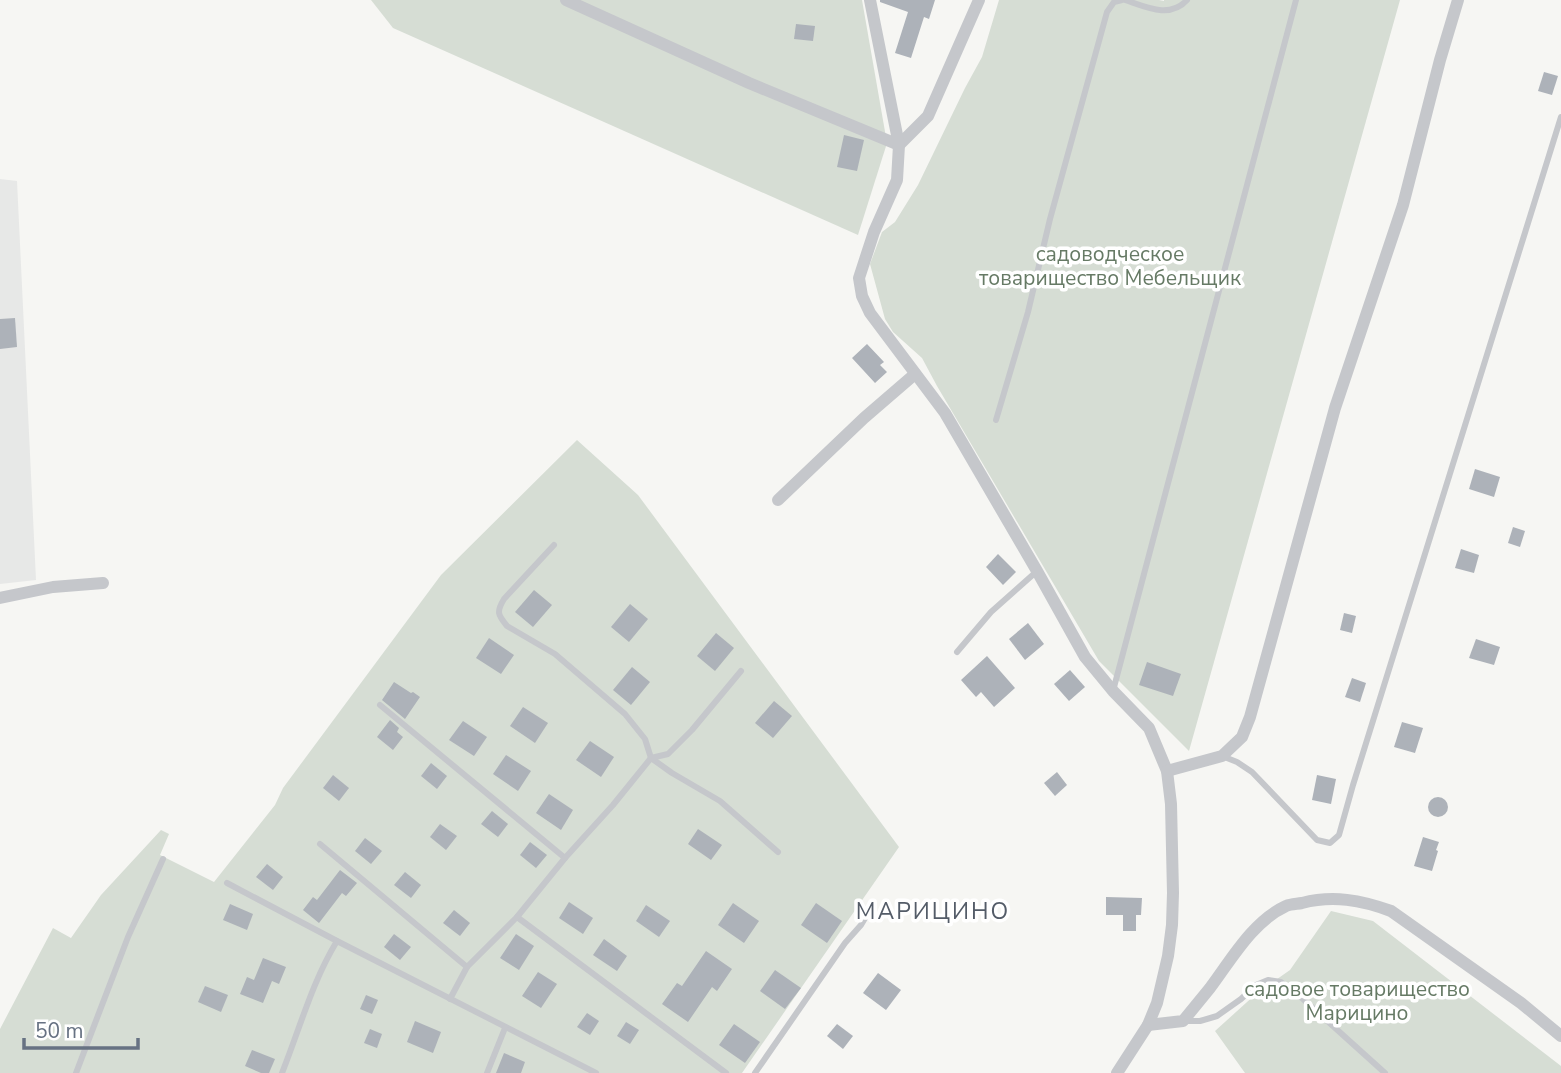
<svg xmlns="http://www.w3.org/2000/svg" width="1561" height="1073" font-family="'Nunito Sans',sans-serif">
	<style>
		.built { fill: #e7e8e7 }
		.green { fill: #d6ddd4 }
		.building { fill: #adb2b9 }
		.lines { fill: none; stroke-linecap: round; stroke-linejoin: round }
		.lane { stroke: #c5c7cb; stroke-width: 6 }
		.street { stroke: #c5c7cb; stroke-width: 12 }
		.labels { text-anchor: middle; stroke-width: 7; stroke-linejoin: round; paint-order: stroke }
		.park-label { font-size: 21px; fill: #667a65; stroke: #fff }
		.neighbourhood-label { font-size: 23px; letter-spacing: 2px; fill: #545c68; stroke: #fff }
	</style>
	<rect width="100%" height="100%" fill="#f6f6f3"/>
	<polygon class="built" points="0,179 17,181 36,580 0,584"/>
	<g class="green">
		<polygon points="371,0 862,0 887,143 858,235 393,28"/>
		<polygon points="999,0 1159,0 1164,1 1164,0 1400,0 1189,751 1099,661 937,386 922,358 893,332 885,319 870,264 882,232 895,222 918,185 965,88 982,57"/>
		<polygon points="577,440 638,495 899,847 742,1073 0,1073 0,1029 53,928 71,938 101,895 161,830 169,834 160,855 214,882 275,805 283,788 441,575"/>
		<polygon points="1331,911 1373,921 1561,1066 1561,1073 1245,1073 1215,1031 1257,993 1290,970"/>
	</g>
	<g class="building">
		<polygon points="880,0 935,0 929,19 924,17 911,58 895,53 908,12 880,2"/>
		<polygon points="796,24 815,26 813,41 794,39"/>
		<polygon points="1544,72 1558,76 1552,95 1538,91"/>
		<polygon points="844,135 864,140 857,171 837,167"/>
		<polygon points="15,318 17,347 0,349 0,319"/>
		<polygon points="867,344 884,362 880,365 887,372 875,383 852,358"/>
		<polygon points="1475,469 1500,477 1494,497 1469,489"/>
		<polygon points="1513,527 1525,531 1520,547 1508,543"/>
		<polygon points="1461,549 1479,555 1474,573 1455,568"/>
		<polygon points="998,554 1016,572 1003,585 986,567"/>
		<polygon points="534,590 552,605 533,627 515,612"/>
		<polygon points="630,604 648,619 629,642 611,627"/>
		<polygon points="1344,613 1356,616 1352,633 1340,630"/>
		<polygon points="1028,623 1044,644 1025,660 1009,639"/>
		<polygon points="716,633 734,648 715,671 697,656"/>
		<polygon points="489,638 514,655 501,674 476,658"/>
		<polygon points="1476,639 1500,647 1494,665 1469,658"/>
		<polygon points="987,656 1015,688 994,707 981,692 976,697 961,680"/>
		<polygon points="1147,662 1181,674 1173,696 1139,685"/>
		<polygon points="632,667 650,682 631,705 613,690"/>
		<polygon points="1070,670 1085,687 1069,701 1054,684"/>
		<polygon points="1352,678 1366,683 1360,702 1345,697"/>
		<polygon points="394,682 411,693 413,692 420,697 405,719 382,700"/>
		<polygon points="774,701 792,716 773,738 755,723"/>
		<polygon points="523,707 548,723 535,743 510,726"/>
		<polygon points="390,720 399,728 397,732 403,737 393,750 377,737"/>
		<polygon points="463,721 487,737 474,756 449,740"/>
		<polygon points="1402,722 1423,728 1415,753 1394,747"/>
		<polygon points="590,741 614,757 601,777 576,760"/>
		<polygon points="506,755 531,771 518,791 493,774"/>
		<polygon points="431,763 447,776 437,789 421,776"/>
		<polygon points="1057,772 1067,785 1055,796 1044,783"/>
		<polygon points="333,775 349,788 339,801 323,788"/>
		<polygon points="1317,775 1336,779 1331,804 1312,800"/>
		<polygon points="549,794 573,810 561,830 536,813"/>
		<circle cx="1438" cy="807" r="10"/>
		<polygon points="492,811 508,824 498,837 481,824"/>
		<polygon points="440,824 457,836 446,850 430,837"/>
		<polygon points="698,829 722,845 711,860 688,844"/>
		<polygon points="1423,837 1439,842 1436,850 1438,851 1432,871 1414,866"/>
		<polygon points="365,838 382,851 371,864 355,851"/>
		<polygon points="530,842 547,855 536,868 520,855"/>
		<polygon points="267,864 283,877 273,890 256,877"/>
		<polygon points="340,870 357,883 346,896 342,893 319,923 303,910 313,897 317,900"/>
		<polygon points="405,872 421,885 411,898 394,885"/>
		<polygon points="1106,897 1142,898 1141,915 1136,915 1136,931 1123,931 1123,915 1106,915"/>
		<polygon points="569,902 593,918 583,934 559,918"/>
		<polygon points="733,903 759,921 744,943 718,925"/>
		<polygon points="816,903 842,921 827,943 801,925"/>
		<polygon points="230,904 253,914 247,930 223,920"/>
		<polygon points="646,905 670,921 659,937 636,921"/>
		<polygon points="454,910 470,923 460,936 443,923"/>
		<polygon points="394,934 411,947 400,960 384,947"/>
		<polygon points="516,934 534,946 519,970 500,958"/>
		<polygon points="604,939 627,956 617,971 593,955"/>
		<polygon points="706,951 732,969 717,991 712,987 688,1022 662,1004 677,983 682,986"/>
		<polygon points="263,958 286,967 279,984 272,981 263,1003 240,994 247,977 254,980"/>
		<polygon points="775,970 801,988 785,1009 760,991"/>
		<polygon points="538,972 557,984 541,1008 522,996"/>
		<polygon points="878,973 901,990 886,1010 863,993"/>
		<polygon points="205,986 228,995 221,1012 198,1002"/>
		<polygon points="366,995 378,1000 372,1014 360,1009"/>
		<polygon points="587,1013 599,1021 590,1035 577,1027"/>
		<polygon points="415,1021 441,1032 433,1053 407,1042"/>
		<polygon points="626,1022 639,1030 630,1044 617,1036"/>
		<polygon points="734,1024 760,1042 745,1063 719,1045"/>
		<polygon points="837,1024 853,1036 843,1049 827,1036"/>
		<polygon points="370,1029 382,1034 377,1048 364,1043"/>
		<polygon points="252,1050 275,1059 269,1073 261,1073 245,1066"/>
		<polygon points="504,1053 525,1062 521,1073 496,1073"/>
	</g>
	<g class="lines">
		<g class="lane">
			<path d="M1125 0C1146 7 1170 19 1187 0"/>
			<polyline points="996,420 1028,312 1050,219 1107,12 1114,2 1122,0"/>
			<path d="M554 545 504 599C496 612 498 615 507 626L555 654 625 714 645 739 651 758 672 773 720 801 778 852"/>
			<polyline points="957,652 991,612 1036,572"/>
			<polyline points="1113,691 1296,0"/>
			<polyline points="380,705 565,858"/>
			<polyline points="1222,756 1237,762 1252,772 1317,840 1330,843 1339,835 1353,785 1561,117"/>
			<polyline points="320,844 467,967"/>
			<polyline points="227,883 337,941 596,1073"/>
			<polyline points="517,917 726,1073"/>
			<polyline points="450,999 467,967 517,917 565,858 613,805 651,758 668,754 692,730 741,671"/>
			<polyline points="1186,1021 1200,1021 1217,1016 1241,999 1256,985 1268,980 1281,982 1303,999 1385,1073"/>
			<polyline points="76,1073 128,937 163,859"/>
			<path d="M282 1073C300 1028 312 982 337 941"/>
			<polyline points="487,1073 505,1028"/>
			<polyline points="755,1073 845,943 861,925 871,908"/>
		</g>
		<g class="street">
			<polyline points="566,0 749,83 899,145 928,116 979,0"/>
			<polyline points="870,0 899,145 897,180 874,232 859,278 862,296 870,313 945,413 1037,571 1085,657 1113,691 1149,728 1167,771 1171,804 1173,893 1172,925 1168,956 1157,1003 1148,1025 1117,1073"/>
			<polyline points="778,500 864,418 915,374"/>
			<polyline points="0,598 53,587 103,583"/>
			<polyline points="1167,771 1222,756 1242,737 1250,717 1335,408 1403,205 1440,60 1458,0"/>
			<path d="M1148 1025 1183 1021C1192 1010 1201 999 1210 988 1231 960 1253 921 1286 906 1291 904 1297 904 1302 903 1333 895 1361 900 1391 911L1521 1003 1561 1036"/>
		</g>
	</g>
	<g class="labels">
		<g class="park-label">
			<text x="1110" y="261">садоводческое<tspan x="1110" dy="24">товарищество Мебельщик</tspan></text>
			<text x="1357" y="996">садовое товарищество<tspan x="1357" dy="24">Марицино</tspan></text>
		</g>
		<g class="neighbourhood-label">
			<text x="933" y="919">МАРИЦИНО</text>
		</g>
	</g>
	<path d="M24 1038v10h114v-10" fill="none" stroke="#677283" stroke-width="3.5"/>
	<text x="35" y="1038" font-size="21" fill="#677283" stroke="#ffffff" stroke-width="5" paint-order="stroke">50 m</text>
</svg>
